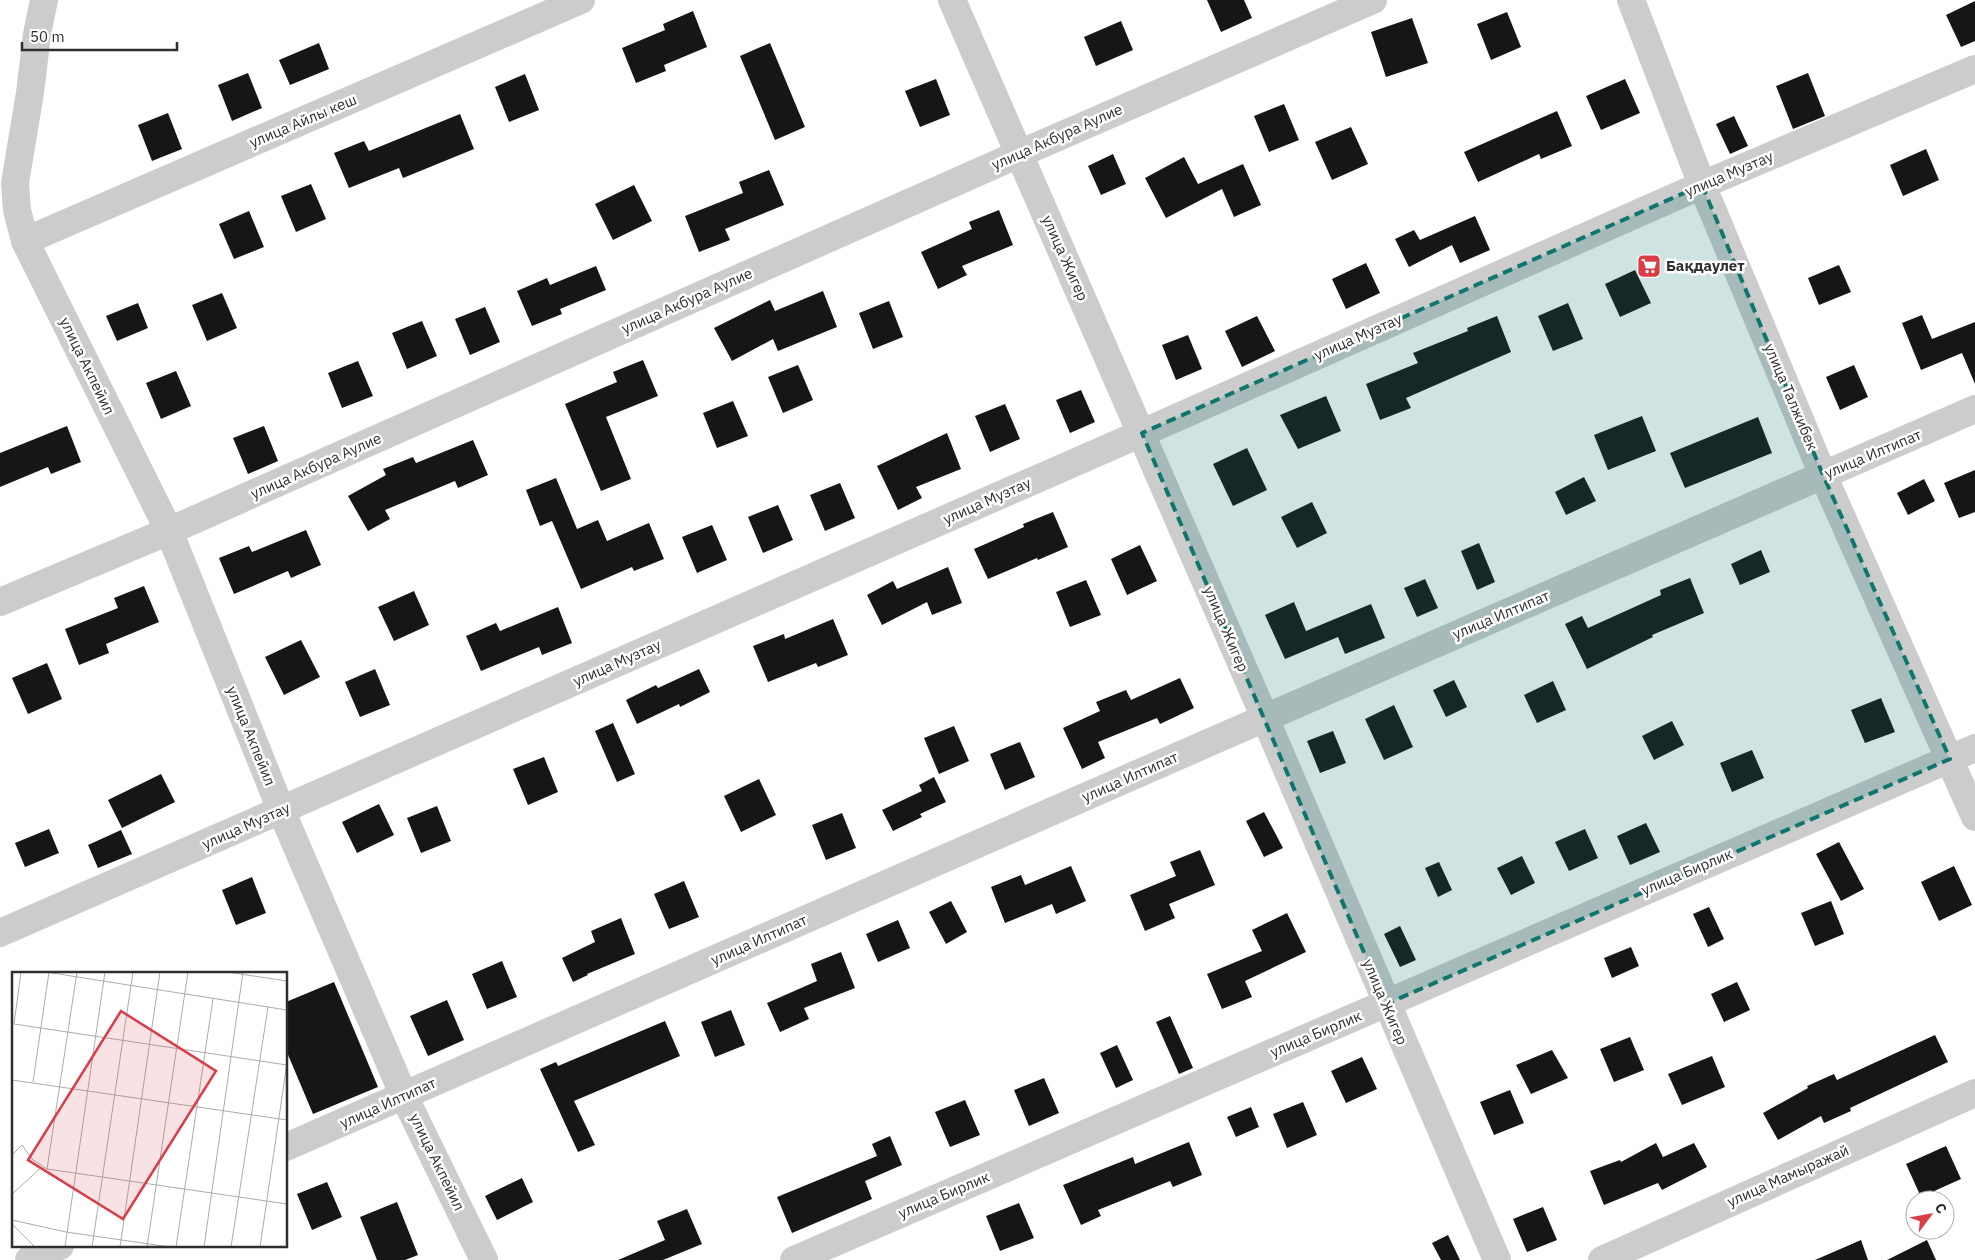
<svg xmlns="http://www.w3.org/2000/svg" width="1975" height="1260" font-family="'IBM Plex Sans',sans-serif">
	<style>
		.building { fill: #161616 }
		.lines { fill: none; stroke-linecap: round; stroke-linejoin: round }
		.minor { stroke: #ccc; stroke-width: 28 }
		.marked { fill: #0f766e; fill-opacity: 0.2; stroke: #0f766e; stroke-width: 4; stroke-dasharray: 10 6; stroke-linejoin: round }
		.labels { text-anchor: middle; stroke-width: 5; stroke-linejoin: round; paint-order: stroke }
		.street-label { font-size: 15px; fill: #2f2f2f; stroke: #fff }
		.poi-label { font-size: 15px; font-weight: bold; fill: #2f2f2f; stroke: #fff; text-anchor: start }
		.inset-road { fill: none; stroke: #acacac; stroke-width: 1 }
		.view { fill: #d93d48; fill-opacity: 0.15; stroke: #d93d48; stroke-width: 2.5 }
		.inset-edge { fill: none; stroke: #2f2f2f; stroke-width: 2.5 }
	</style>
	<rect width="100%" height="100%" fill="#fff"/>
	<g class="building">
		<polygon points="1207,0 1244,0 1252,18 1221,32"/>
		<polygon points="1975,1 1975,41 1961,47 1946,15"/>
		<polygon points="693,11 707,47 664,65 666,71 636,83 622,48 665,30 663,24"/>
		<polygon points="1507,12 1521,47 1491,60 1477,24"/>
		<polygon points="1412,18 1428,63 1386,77 1371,32"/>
		<polygon points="1121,21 1133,50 1096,66 1084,37"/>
		<polygon points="319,43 329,69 290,85 279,60"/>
		<polygon points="770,43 805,127 775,140 740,56"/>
		<polygon points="248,73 262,108 232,121 218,85"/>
		<polygon points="1808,73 1825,116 1793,129 1776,86"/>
		<polygon points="525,74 539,110 509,122 495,87"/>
		<polygon points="936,79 950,115 920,127 905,91"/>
		<polygon points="1625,79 1640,113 1601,130 1586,96"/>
		<polygon points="1284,104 1299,140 1269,152 1254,116"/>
		<polygon points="1557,111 1572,146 1541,159 1539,154 1478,182 1464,152"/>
		<polygon points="168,113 182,149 152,161 138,125"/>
		<polygon points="460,114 474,149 403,178 399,168 349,188 334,153 364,141 369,151"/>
		<polygon points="1734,116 1748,146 1730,154 1716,124"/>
		<polygon points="1351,127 1368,164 1332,180 1315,142"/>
		<polygon points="1926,149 1939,180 1903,196 1890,165"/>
		<polygon points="1113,154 1126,184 1101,195 1088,166"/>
		<polygon points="1184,157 1198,184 1243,164 1261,205 1234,217 1222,189 1166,218 1145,178"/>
		<polygon points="769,170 784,205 725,229 730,240 699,252 685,216 743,193 739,182"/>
		<polygon points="311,184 326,219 296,232 281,196"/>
		<polygon points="634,185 652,221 613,240 595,204"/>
		<polygon points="999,210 1013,245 962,266 967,275 938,289 921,252 972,229 969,222"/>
		<polygon points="249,211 264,247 234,259 219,224"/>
		<polygon points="1475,216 1490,250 1460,263 1452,245 1409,267 1395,239 1414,230 1420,240"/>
		<polygon points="1366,263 1380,293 1346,309 1332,279"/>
		<polygon points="1839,265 1851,292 1819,305 1808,278"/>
		<polygon points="596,266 606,290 560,309 562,314 532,326 517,291 547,278 550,285"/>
		<polygon points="1635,270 1651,303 1620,317 1605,284"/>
		<polygon points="823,291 837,327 778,351 773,339 732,361 714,328 770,300 775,311"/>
		<polygon points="222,293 237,328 207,341 192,305"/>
		<polygon points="889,301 903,337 873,349 859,313"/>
		<polygon points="138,303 148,328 117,341 106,316"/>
		<polygon points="1568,303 1583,339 1553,351 1538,316"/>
		<polygon points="485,307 500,342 470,355 455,319"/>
		<polygon points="1922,315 1932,339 1975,322 1975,384 1962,353 1921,370 1902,323"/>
		<polygon points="1257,316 1275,351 1242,367 1225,331"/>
		<polygon points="1497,316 1511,352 1406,398 1411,408 1380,420 1366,384 1418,363 1413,353 1468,331 1467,328"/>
		<polygon points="422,321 437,356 407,369 392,333"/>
		<polygon points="1188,335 1202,369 1176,380 1162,345"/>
		<polygon points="643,360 658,396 606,417 631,479 601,491 565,404 617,382 613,372"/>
		<polygon points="358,361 373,396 342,408 328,373"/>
		<polygon points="798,365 813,400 783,413 768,377"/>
		<polygon points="1854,365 1868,397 1840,410 1826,377"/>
		<polygon points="176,371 191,406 161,419 146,383"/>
		<polygon points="1081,390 1095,422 1070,433 1056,400"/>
		<polygon points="1326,396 1341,431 1298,449 1280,415"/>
		<polygon points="733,401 748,436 717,448 703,413"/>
		<polygon points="1005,404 1020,439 990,452 975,416"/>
		<polygon points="1642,416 1656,451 1608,470 1594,435"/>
		<polygon points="1758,417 1772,453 1685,488 1670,453"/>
		<polygon points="67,426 81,462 51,474 48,467 0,487 0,453"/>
		<polygon points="264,426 278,461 248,474 233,438"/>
		<polygon points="947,433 961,469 916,487 922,498 898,510 877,466"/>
		<polygon points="473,440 488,475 458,488 455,481 385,510 390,519 368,531 348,496 386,475 383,469 413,457 416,463"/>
		<polygon points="1247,448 1267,490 1233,506 1213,464"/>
		<polygon points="1975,470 1975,512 1959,518 1944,483"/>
		<polygon points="1584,477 1596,501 1566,515 1555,492"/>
		<polygon points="556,478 577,529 598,520 607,541 649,523 664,559 634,571 632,567 581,589 552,521 540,526 526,490"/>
		<polygon points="1924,479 1935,501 1908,515 1897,493"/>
		<polygon points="840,483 855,518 825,531 810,495"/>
		<polygon points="1312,502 1327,533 1297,548 1281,517"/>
		<polygon points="778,505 793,540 763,553 748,517"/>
		<polygon points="1053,512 1068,547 1038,560 1037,558 988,579 974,549 1024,527 1023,524"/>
		<polygon points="712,525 727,560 697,573 682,537"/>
		<polygon points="306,530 321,565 291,578 288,571 234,594 219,558 249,546 252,552"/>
		<polygon points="1479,543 1495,582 1477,590 1461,551"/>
		<polygon points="1140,545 1157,581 1127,595 1111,559"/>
		<polygon points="1761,550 1770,572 1740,585 1731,564"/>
		<polygon points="948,567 962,603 932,615 927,602 882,625 867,595 893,581 897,589"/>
		<polygon points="1690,578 1704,613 1652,635 1653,637 1587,669 1565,624 1582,616 1588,628 1661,595 1660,590"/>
		<polygon points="1425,579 1438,608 1417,617 1404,588"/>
		<polygon points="1086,580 1101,615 1070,627 1056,592"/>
		<polygon points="144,586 159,622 106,644 109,653 79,665 65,629 118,608 114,598"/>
		<polygon points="414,591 429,625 394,641 378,607"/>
		<polygon points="1294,602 1306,631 1371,604 1385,638 1345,654 1338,637 1285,659 1265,615"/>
		<polygon points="558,607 572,643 542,655 539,647 481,671 466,636 496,623 500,631"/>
		<polygon points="833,619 848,655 818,667 816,663 768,682 753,646 784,634 785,639"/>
		<polygon points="301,640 320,677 284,695 265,657"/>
		<polygon points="47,663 62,699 28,714 12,678"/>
		<polygon points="375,669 390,705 360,717 345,682"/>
		<polygon points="699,669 710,692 680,707 679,704 637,724 626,700 656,685 658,688"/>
		<polygon points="1180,678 1194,708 1160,724 1157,718 1098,742 1105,758 1082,769 1063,728 1100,711 1096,702 1126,690 1131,700"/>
		<polygon points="1454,680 1467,707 1446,717 1433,690"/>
		<polygon points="1553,681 1566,710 1537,723 1524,695"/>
		<polygon points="1881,698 1895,732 1865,743 1851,710"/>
		<polygon points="1394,705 1413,747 1384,760 1365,719"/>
		<polygon points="1672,721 1684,745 1654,760 1642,736"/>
		<polygon points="613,723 635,774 617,782 595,731"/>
		<polygon points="954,726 969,761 939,774 924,738"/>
		<polygon points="1333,731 1346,763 1320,773 1307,741"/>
		<polygon points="1020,742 1035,777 1005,790 990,754"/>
		<polygon points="1752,750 1764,778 1732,792 1720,763"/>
		<polygon points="544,757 558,792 528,805 513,769"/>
		<polygon points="161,774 175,802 122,828 108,800"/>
		<polygon points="934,777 946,802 920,814 922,817 893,831 882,810 922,791 919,785"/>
		<polygon points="759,779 776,815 741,832 724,796"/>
		<polygon points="379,804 394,835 357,853 342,822"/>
		<polygon points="437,806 451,841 421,853 407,818"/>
		<polygon points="1264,812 1283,848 1264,857 1246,821"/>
		<polygon points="842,813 856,848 826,860 812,825"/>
		<polygon points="1646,823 1660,852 1630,865 1617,836"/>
		<polygon points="49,829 59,853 25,867 15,843"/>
		<polygon points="1585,829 1598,858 1569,871 1555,842"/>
		<polygon points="121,830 132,854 98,868 88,845"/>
		<polygon points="1839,842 1864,889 1841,901 1816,854"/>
		<polygon points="1200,850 1215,885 1169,904 1175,918 1145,931 1130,895 1176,876 1170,862"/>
		<polygon points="1522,856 1535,883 1511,895 1497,868"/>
		<polygon points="1439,862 1452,890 1438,897 1425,868"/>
		<polygon points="1071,866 1086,901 1056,914 1052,904 1005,923 991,887 1021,875 1025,885"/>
		<polygon points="1954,866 1972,905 1939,921 1921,882"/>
		<polygon points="252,877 266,913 236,925 222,890"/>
		<polygon points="684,881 699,917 669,929 654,894"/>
		<polygon points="951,901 967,932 946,944 929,912"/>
		<polygon points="1831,901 1844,934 1815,946 1801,913"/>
		<polygon points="1709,907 1724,939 1708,947 1693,914"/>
		<polygon points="1287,913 1306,952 1245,981 1252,997 1222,1009 1207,974 1262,951 1252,930"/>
		<polygon points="621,918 635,954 587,974 588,975 573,982 562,958 595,942 591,931"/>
		<polygon points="898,920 910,948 878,962 866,934"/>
		<polygon points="1400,926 1416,960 1400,967 1384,934"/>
		<polygon points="1631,947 1639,966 1612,978 1604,958"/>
		<polygon points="841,952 855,988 804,1008 809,1019 780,1032 767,1003 817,981 811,964"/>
		<polygon points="502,961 517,997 487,1009 472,974"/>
		<polygon points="334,982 378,1087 313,1114 286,1050 286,1002"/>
		<polygon points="1737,982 1750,1010 1724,1022 1711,994"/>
		<polygon points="447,1000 464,1040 428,1056 410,1016"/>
		<polygon points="731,1010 745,1045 715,1057 701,1022"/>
		<polygon points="1170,1016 1193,1068 1179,1074 1156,1022"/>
		<polygon points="665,1021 680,1056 574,1101 595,1145 578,1152 540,1069 556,1062 558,1066"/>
		<polygon points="1935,1035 1948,1062 1850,1108 1851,1111 1824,1123 1821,1116 1778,1140 1763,1113 1808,1088 1807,1086 1834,1074 1837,1080"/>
		<polygon points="1630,1037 1644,1070 1614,1082 1600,1049"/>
		<polygon points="1117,1045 1133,1080 1116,1088 1100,1053"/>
		<polygon points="1552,1050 1568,1078 1531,1094 1516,1065"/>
		<polygon points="1712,1056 1725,1087 1682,1105 1668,1074"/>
		<polygon points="1362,1057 1377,1089 1346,1103 1331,1071"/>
		<polygon points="1044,1078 1059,1113 1029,1126 1014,1090"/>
		<polygon points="1510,1090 1524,1123 1494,1135 1480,1102"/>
		<polygon points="965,1100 980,1135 950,1147 935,1112"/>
		<polygon points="1303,1102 1317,1135 1287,1148 1273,1114"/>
		<polygon points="1251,1107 1259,1127 1236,1137 1227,1117"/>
		<polygon points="890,1136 902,1165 865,1181 872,1199 792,1233 777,1197 877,1156 872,1144"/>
		<polygon points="1189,1142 1202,1175 1173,1187 1170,1181 1098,1210 1101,1216 1081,1225 1063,1185 1133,1157 1135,1164"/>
		<polygon points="1656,1143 1663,1157 1694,1143 1707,1167 1662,1190 1658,1183 1604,1205 1590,1171 1620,1160 1621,1162"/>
		<polygon points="1946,1146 1961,1179 1921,1197 1906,1164"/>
		<polygon points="522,1178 533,1202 497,1220 485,1196"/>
		<polygon points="327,1182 342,1217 312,1230 297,1194"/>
		<polygon points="397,1202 418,1255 405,1260 377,1260 360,1217"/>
		<polygon points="1019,1203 1034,1238 1000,1251 986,1216"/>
		<polygon points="1543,1207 1557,1240 1527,1252 1513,1219"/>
		<polygon points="687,1209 702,1244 663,1260 618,1260 665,1240 657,1221"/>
		<polygon points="1448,1235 1460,1260 1441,1260 1432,1243"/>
		<polygon points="1861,1240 1868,1260 1815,1260"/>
		<polygon points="1927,1240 1936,1260 1887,1260"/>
	</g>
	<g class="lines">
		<g class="minor">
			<polyline points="44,0 37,34 30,93 15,183 17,210 25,241 169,531 281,810 404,1096 484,1260"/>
			<polyline points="952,0 1265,718 1497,1260"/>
			<polyline points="1631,0 1702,185 1823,475 1975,817"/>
			<polyline points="25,241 581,0"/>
			<polyline points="0,602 169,531 1019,154 1373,0"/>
			<polyline points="0,933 1142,433 1702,185 1975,69"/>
			<polyline points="286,1147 1265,718 1975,409"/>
			<polyline points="29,1260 60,1246"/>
			<polyline points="794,1260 1975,748"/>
			<polyline points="1602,1260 1975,1093"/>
		</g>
	</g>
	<path class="marked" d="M1702 185 1823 475 1950 759 1386 1004 1142 433Z"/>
	<defs>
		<g id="supermarket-square" transform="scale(1.25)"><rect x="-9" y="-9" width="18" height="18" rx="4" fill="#d93d48" stroke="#fff"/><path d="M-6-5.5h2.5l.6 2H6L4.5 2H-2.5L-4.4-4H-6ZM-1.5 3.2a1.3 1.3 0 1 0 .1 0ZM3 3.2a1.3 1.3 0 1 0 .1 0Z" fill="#fff"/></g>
	</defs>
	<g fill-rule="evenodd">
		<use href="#supermarket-square" x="1649" y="266"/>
	</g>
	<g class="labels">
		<g class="street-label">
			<text transform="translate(303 121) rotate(-23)" y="5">улица Айлы кеш</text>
			<text transform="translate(1057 137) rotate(-24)" y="5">улица Акбура Аулие</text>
			<text transform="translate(1729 174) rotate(-23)" y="5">улица Музтау</text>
			<text transform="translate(1065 258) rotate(66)" y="5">улица Жигер</text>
			<text transform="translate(687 301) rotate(-24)" y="5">улица Акбура Аулие</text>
			<text transform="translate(1358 337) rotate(-24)" y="5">улица Музтау</text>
			<text transform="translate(87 366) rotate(64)" y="5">улица Акпейил</text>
			<text transform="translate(1791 397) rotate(67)" y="5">улица Талжибек</text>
			<text transform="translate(1873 454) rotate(-23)" y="5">улица Илтипат</text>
			<text transform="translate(316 466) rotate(-24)" y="5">улица Акбура Аулие</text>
			<text transform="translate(987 501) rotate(-24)" y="5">улица Музтау</text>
			<text transform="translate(1501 615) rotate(-23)" y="5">улица Илтипат</text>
			<text transform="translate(1226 629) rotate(67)" y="5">улица Жигер</text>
			<text transform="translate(617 663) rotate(-24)" y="5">улица Музтау</text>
			<text transform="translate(251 736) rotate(68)" y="5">улица Акпейил</text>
			<text transform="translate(1130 777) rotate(-24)" y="5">улица Илтипат</text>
			<text transform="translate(246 826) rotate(-24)" y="5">улица Музтау</text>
			<text transform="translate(1687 872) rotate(-23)" y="5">улица Бирлик</text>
			<text transform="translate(759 940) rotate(-24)" y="5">улица Илтипат</text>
			<text transform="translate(1385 1002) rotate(67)" y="5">улица Жигер</text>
			<text transform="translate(1316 1034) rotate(-23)" y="5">улица Бирлик</text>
			<text transform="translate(388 1103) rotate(-24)" y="5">улица Илтипат</text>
			<text transform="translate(437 1162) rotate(64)" y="5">улица Акпейил</text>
			<text transform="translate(1788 1176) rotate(-24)" y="5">улица Мамыражай</text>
			<text transform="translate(944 1195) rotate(-23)" y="5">улица Бирлик</text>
		</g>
		<g class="poi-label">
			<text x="1666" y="271">Бақдаулет</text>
		</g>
	</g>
	<g transform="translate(12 972)">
		<rect width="275" height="275" fill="#fff"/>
		<path class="inset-road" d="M9 0 2 52 275 93M34 0 275 38M215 0 275 9M0 108 275 148M21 110 37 0M0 183 10 173 20 187 35 197 275 232M35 197 65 0M0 222 30 195M0 248 54 260 158 275M0 252 23 275M53 275 93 0M80 275 121 0M108 275 148 0M135 275 176 0M164 275 201 27M192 275 231 0M219 275 256 35M248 275 275 91"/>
		<path class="view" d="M109 39 204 99 111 247 16 188Z"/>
		<rect width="275" height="275" class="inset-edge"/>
	</g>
	<g transform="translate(1930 1215) rotate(58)"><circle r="24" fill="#ffffff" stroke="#acacac"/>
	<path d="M0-4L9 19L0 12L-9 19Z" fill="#d93d48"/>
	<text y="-8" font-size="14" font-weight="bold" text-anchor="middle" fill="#2f2f2f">С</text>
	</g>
	<path d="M22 42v8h155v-8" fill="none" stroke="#2f2f2f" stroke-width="2.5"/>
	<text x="30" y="42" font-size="15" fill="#2f2f2f" stroke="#ffffff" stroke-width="4" paint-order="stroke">50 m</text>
</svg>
